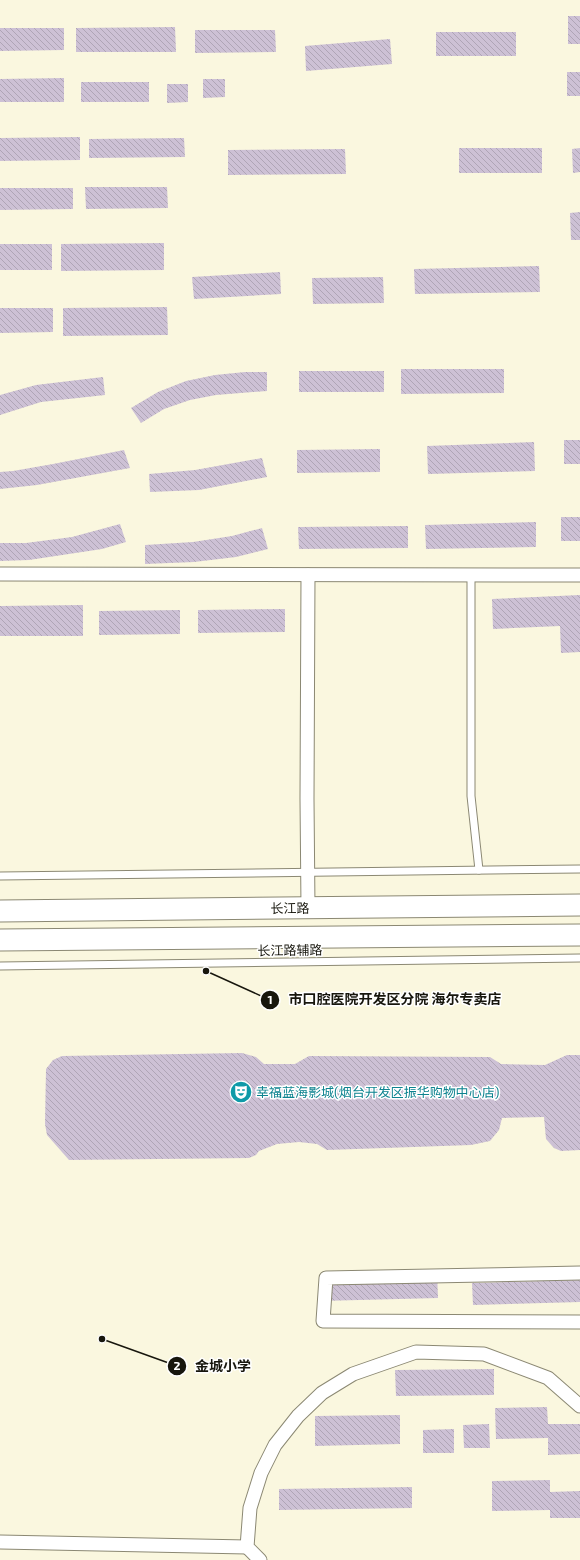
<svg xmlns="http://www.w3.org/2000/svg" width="580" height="1560" font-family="'Exo 2','Noto Sans SC',sans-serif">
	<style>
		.building { fill: url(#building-back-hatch) }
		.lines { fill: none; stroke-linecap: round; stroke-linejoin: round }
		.service-casing { stroke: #8b8873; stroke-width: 9 }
		.minor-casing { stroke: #8b8873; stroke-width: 15 }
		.primary-casing { stroke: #8b8873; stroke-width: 23 }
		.service { stroke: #fff; stroke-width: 7 }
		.minor { stroke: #fff; stroke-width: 13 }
		.primary { stroke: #fff; stroke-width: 21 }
		.labels { text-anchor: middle; stroke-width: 3; stroke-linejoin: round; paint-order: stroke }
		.street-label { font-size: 13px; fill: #17160d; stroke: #fff }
		.culture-label { font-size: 13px; fill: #0d838f; stroke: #fff; text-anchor: start }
		.leader { fill: none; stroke: #17160d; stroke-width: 1.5 }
		.callout-dot { fill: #17160d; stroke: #fff; stroke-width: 1.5 }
		.mark-label { font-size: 12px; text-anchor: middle; font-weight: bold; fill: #fff }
		.callout-label { font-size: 14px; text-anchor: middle; font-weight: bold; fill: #17160d; stroke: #fff; stroke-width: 3; stroke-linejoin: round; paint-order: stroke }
	</style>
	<defs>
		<pattern id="building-back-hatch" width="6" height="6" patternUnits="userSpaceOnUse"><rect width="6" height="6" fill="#cdc1d5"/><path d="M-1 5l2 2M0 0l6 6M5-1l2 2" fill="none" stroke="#afa5b6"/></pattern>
	</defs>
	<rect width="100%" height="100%" fill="#faf7df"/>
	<g class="building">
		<rect x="568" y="16" width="12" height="28"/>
		<polygon points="175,27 176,52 76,52 76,28"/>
		<polygon points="0,28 64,28 64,50 0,51"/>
		<polygon points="195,30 275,30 276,52 195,53"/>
		<rect x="436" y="32" width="80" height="24"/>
		<polygon points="390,39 392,64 306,71 305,46"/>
		<rect x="567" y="72" width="13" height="24"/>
		<polygon points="64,78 64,102 0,102 0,79"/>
		<polygon points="203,79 225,79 225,97 203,98"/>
		<rect x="81" y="82" width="68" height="20"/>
		<polygon points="167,84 188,84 188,102 167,103"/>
		<polygon points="80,137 80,160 0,161 0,138"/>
		<polygon points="184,138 185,157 89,158 89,139"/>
		<rect x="459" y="148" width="83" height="25"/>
		<polygon points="580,148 580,172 573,173 572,149"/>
		<polygon points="345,149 346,174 228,175 228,150"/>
		<polygon points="85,187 167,187 168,208 86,209"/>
		<polygon points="0,188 73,188 73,209 0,210"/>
		<polygon points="580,212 580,240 571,240 570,213"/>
		<polygon points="164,243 164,270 61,271 61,244"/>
		<rect x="0" y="244" width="52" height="26"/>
		<polygon points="539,266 540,292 415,294 414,269"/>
		<polygon points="280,272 281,294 194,299 192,277"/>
		<polygon points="383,277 384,303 313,304 312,278"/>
		<polygon points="167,307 168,335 63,336 63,308"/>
		<polygon points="0,308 53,308 53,332 0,333"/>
		<polygon points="401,369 504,369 504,393 401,394"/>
		<rect x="299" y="371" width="85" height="21"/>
		<polygon points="245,372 267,372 267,391 216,395 190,400 164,409 141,423 131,408 158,392 186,381 215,375"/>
		<polygon points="103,377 105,395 41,402 0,415 0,395 36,385"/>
		<rect x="564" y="440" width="16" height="24"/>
		<polygon points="534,442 535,471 428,474 427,446"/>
		<polygon points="380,449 380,472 297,473 297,450"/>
		<polygon points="124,450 130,468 37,485 0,489 0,472 13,471 53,464"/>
		<polygon points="262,458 267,477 199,490 150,492 149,474 195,470"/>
		<rect x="561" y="517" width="19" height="24"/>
		<polygon points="536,522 536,547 426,549 425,525"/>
		<polygon points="120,524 126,542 102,549 29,560 0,561 0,543 26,543 72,537"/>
		<polygon points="408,526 408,548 299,549 298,527"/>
		<polygon points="262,528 268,549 236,557 194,562 145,564 145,545 193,542 232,536"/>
		<polygon points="580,595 580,652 561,653 560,626 493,629 492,599"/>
		<polygon points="83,605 83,636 0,636 0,606"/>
		<polygon points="285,609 285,632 198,633 198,610"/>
		<polygon points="180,610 180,634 99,635 99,611"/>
		<polygon points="242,1053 256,1057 264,1064 295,1064 309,1056 490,1057 501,1064 545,1065 567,1055 580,1055 580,1150 561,1151 554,1148 546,1139 544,1117 502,1118 499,1130 490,1141 471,1145 327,1150 317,1144 299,1142 277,1144 259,1151 256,1155 249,1158 69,1160 47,1135 45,1124 46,1069 53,1060 62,1056"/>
		<polygon points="437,1272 438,1298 320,1301 319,1275"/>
		<polygon points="580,1280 580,1302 473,1305 472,1283"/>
		<polygon points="494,1369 494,1395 396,1396 395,1370"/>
		<polygon points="547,1407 548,1424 580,1424 580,1454 548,1455 548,1438 496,1439 495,1408"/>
		<polygon points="400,1415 400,1444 315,1446 315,1416"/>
		<polygon points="489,1424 490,1448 464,1448 463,1425"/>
		<polygon points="454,1429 454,1453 423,1453 423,1430"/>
		<polygon points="550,1480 550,1492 580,1491 580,1518 550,1518 550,1510 492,1511 492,1481"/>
		<polygon points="412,1487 412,1508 279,1510 279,1489"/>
	</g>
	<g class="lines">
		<g class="service-casing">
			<g id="service">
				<polyline points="471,574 471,796 479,870"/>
				<polyline points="0,876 580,869"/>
				<polyline points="0,966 580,958"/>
			</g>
		</g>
		<g class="minor-casing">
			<g id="minor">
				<polyline points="0,574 580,575"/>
				<polyline points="308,575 307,799 308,908"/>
				<polyline points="580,1273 326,1278 323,1321 580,1322"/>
				<polyline points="0,1542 247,1547"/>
				<polyline points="260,1560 247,1547 250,1508 261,1473 275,1445 298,1416 322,1393 353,1374 416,1352 484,1354 548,1378 580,1406"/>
			</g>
		</g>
		<g class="primary-casing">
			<g id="primary">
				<polyline points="0,911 580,905"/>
				<polyline points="0,940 580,935"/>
			</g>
		</g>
		<use href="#service" class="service"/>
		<use href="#minor" class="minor"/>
		<use href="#primary" class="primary"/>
	</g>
	<defs>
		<g id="theatre-disc" transform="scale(1.15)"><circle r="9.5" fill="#0f9aa8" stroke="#fff"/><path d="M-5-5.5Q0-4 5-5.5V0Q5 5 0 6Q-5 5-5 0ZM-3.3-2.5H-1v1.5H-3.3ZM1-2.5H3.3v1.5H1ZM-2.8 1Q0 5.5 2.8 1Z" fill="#fff"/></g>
	</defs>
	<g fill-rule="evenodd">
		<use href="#theatre-disc" x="241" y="1092"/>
	</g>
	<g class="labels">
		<g class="street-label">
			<text transform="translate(290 908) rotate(-1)" y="5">长江路</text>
			<text transform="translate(290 950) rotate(-1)" y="5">长江路辅路</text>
		</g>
		<g class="culture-label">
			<text x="256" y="1097">幸福蓝海影城(烟台开发区振华购物中心店)</text>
		</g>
	</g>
	<path class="leader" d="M206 971L270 1000M102 1339L177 1366"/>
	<g class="callout-dot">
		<circle cx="206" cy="971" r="4"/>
		<circle cx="102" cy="1339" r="4"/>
		<circle cx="270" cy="1000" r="10"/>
		<circle cx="177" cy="1366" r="10"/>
	</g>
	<g class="mark-label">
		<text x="270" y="1004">1</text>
		<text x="177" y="1370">2</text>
	</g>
	<g class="callout-label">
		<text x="395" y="1004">市口腔医院开发区分院 海尔专卖店</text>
		<text x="223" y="1371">金城小学</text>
	</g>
</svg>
